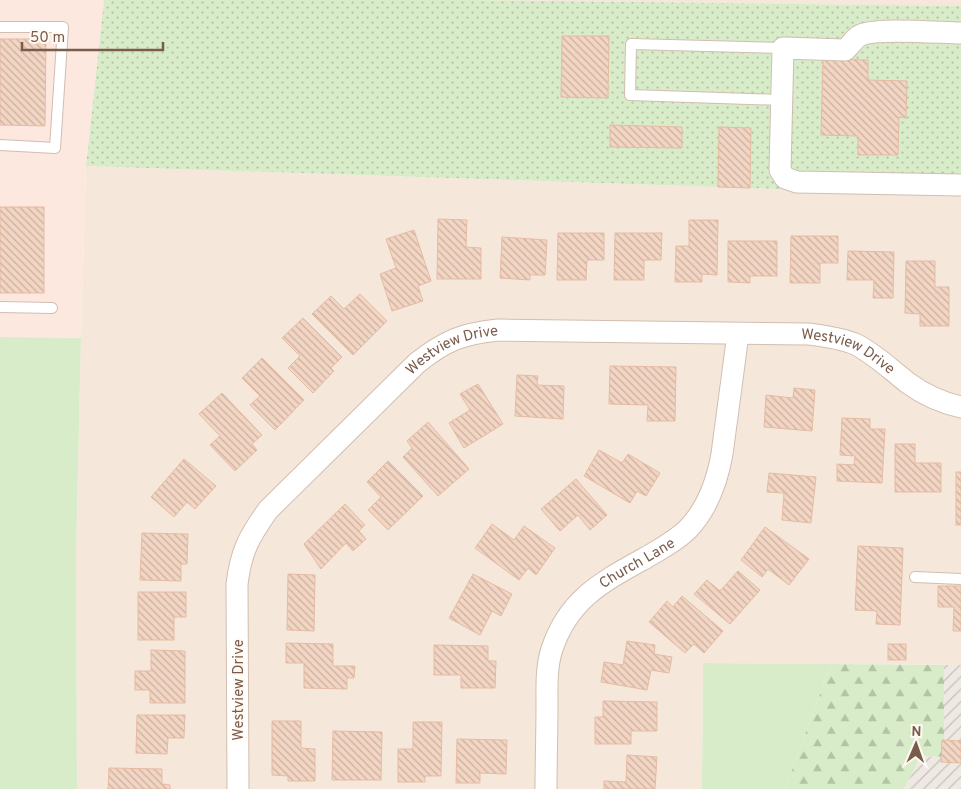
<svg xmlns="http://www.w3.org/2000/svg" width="961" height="789" font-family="Overpass,sans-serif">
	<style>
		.residential { fill: #f5e8da }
		.commercial { fill: #fde8e0 }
		.industrial { fill: url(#industrial-furrows) }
		.green { fill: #d8ecc9 }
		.forest { fill: url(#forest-firs) }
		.park { fill: url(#park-dots) }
		.building { fill: url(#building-back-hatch); stroke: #e6bba3 }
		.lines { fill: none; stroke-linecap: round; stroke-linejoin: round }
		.lane-casing { stroke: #d1beb0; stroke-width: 12 }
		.street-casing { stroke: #d1beb0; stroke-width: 23 }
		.lane { stroke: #fff; stroke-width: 10 }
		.street { stroke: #fff; stroke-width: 21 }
		.labels { text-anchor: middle; stroke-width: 4; stroke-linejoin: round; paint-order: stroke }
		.street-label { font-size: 15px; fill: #7a5c4d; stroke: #fffaf3 }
	</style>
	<defs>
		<pattern id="industrial-furrows" width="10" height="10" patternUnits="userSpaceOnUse" patternTransform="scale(1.25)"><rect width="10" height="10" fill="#efe9e4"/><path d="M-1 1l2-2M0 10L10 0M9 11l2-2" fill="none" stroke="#c7c0bb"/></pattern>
		<pattern id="forest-firs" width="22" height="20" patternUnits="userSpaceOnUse" patternTransform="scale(1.25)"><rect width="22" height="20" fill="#d8ecc9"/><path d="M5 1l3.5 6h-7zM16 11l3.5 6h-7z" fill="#b4c2a5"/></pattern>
		<pattern id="park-dots" width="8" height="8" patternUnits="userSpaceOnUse" patternTransform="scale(1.25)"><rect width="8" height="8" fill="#d8ecc9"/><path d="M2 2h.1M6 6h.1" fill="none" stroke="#b4c2a5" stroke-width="1.8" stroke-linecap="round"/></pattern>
		<pattern id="building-back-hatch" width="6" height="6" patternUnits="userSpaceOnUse" patternTransform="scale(1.25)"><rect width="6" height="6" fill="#f3d5c3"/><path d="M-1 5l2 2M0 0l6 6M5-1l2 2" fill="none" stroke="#cab0a1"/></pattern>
	</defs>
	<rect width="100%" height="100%" fill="#fdf6ec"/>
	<g class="residential">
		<polygon points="466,0 961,0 961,6"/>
		<polygon points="86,166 961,195 961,665 703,663 702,789 77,789 76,555 81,338"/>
	</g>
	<polygon class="commercial" points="0,0 104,0 86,166 81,338 0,337"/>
	<polygon class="industrial" points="944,665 961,665 961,789 904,789 921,756 944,757"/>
	<g class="green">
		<polygon points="0,337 81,338 76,555 77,789 0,789"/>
		<polygon points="703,663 831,664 785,789 702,789"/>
	</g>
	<polygon class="forest" points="831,664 944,665 944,757 921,756 904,789 785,789"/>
	<polygon class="park" points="104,0 466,0 961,6 961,195 86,166"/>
	<g class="building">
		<polygon points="562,36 609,36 608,98 561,97"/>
		<polygon points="0,39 46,39 45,126 0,125"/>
		<polygon points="823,59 868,60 868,80 907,81 906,118 899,117 898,155 858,155 858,136 821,135"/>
		<polygon points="610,125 682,127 682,148 610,147"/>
		<polygon points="719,127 751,128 750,188 718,187"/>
		<rect x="0" y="207" width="44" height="86"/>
		<polygon points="438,219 467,220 466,247 481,248 481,279 437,279"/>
		<polygon points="689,220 718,220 717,275 702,274 702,282 675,282 676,246 689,246"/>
		<polygon points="414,230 431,281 418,286 423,301 392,311 380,274 396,268 386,239"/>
		<polygon points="558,233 604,233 604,260 587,260 586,280 557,280"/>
		<polygon points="615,233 662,233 661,260 644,260 644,280 614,280"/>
		<polygon points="791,236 838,236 838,263 820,263 820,283 790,283"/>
		<polygon points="502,237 547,240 545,275 530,275 530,280 500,278"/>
		<polygon points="728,241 777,241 777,276 750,276 750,283 728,282"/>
		<polygon points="848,251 894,252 893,298 873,298 874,280 847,280"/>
		<polygon points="906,261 935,261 935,287 949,287 949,326 920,326 920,314 905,313"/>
		<polygon points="360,294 387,321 353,355 312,314 331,296 344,309"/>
		<polygon points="303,318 342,357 331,368 334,371 313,393 288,368 300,356 282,338"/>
		<polygon points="262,358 304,400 275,430 250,405 260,396 242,378"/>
		<polygon points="610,366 676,367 675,421 647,421 648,405 609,404"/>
		<polygon points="517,375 538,376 537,385 564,386 563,419 515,416"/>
		<polygon points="478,384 503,424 464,448 449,423 470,410 460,394"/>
		<polygon points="794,388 815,390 812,431 764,427 766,395 793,398"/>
		<polygon points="222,393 262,435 252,444 257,450 235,471 210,445 220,436 199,414"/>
		<polygon points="842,418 870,419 870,429 885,429 882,483 837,481 837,464 854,465 855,456 840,455"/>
		<polygon points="428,422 469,469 438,496 403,457 412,448 407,441"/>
		<polygon points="895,444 915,444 915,463 941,463 941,492 895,492"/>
		<polygon points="599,450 622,463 628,454 660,473 646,496 637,491 630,503 584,476"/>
		<polygon points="184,459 216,486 195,509 187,502 174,517 151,497"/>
		<polygon points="388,461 423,496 388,530 368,510 381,497 367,482"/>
		<rect x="956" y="472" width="5" height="53"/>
		<polygon points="769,473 816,477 811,523 782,520 784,493 767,492"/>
		<polygon points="576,479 607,515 590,530 578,515 560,531 541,509"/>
		<polygon points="345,504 365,525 359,531 366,539 353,551 346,543 321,569 304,544"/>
		<polygon points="492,524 514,540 524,526 555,548 536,575 528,568 519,580 475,548"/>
		<polygon points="765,527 809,559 789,585 768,569 762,577 741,560"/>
		<polygon points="142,533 188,534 187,564 181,564 181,581 140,580"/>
		<polygon points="858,546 903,548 900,625 876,624 877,611 855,610"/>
		<polygon points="738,571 760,590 730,624 694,594 707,580 720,591"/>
		<polygon points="288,574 315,575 314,631 287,630"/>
		<polygon points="473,574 512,594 501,616 492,611 480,635 449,618"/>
		<polygon points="938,586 961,586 961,631 953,631 954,607 938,607"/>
		<polygon points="138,592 186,592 186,617 174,617 174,640 138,640"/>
		<polygon points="682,596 723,631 704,653 694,644 685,653 649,622 667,601 673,607"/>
		<polygon points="627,641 655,645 654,654 672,657 669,673 651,670 647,690 601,682 604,662 623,665"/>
		<polygon points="286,643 333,644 333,666 355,666 354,678 347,678 347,689 304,688 304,663 286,663"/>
		<rect x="888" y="644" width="18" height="16"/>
		<polygon points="434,645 488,646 488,661 496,661 495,688 461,688 461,675 434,675"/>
		<polygon points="151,650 185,651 185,703 150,703 150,690 135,690 135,671 151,671"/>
		<polygon points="603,701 657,702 657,731 631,731 631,744 595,744 595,717 603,717"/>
		<polygon points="137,715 185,715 184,738 168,738 167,754 136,753"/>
		<polygon points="272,721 301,721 301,748 315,749 315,781 288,781 288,776 272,775"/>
		<polygon points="413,722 442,722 441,776 425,776 425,782 398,782 398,749 413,749"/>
		<polygon points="333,731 382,732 381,780 332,780"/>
		<polygon points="457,739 507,740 506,774 480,773 480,783 456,783"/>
		<polygon points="942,740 961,741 961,763 941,762"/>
		<polygon points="627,755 657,757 655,789 604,789 604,781 626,782"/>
		<polygon points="109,768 162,769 162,784 170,785 170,789 108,789"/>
	</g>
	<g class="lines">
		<g class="lane-casing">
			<g id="lane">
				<polyline points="0,27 63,27 55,148 0,145"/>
				<polyline points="782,100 630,95 631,44 783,48"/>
				<polyline points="0,307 52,308"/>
				<polyline points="915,577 961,579"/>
			</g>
		</g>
		<g class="street-casing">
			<g id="street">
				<path d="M961 33C941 33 873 27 859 36 854 39 850 46 845 50L783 48 780 170 785 178 797 182 961 185"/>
				<path id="s1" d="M238 789 237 584C241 551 249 537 268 510L417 363C446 340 462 334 498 330L809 334C824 336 841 338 855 344 875 354 890 369 908 383 923 394 943 403 961 407"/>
				<path id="s2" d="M546 789C546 761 547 733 547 705 547 687 546 667 552 649 569 598 604 581 647 557 662 548 676 541 688 529 708 508 717 482 722 454L738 334"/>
			</g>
		</g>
		<use href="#lane" class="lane"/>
		<use href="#street" class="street"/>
	</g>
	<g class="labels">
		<g class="street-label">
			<text dy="5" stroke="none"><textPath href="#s1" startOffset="534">Westview Drive</textPath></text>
			<text dy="5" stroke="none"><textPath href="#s1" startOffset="939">Westview Drive</textPath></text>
			<text dy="5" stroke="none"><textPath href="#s2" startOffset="265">Church Lane</textPath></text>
			<text transform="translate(238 690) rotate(-90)" y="5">Westview Drive</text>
		</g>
	</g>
	<g transform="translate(916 744) rotate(2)" stroke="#fffaf3" stroke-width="4" paint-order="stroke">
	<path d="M0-4L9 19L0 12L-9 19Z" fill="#7a5c4d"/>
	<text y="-8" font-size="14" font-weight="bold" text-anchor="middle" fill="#7a5c4d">N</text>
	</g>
	<path d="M22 42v8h141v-8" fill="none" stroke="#7a5c4d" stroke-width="2.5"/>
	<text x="30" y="42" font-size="15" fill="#7a5c4d" stroke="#fffaf3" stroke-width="4" paint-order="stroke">50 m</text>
</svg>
